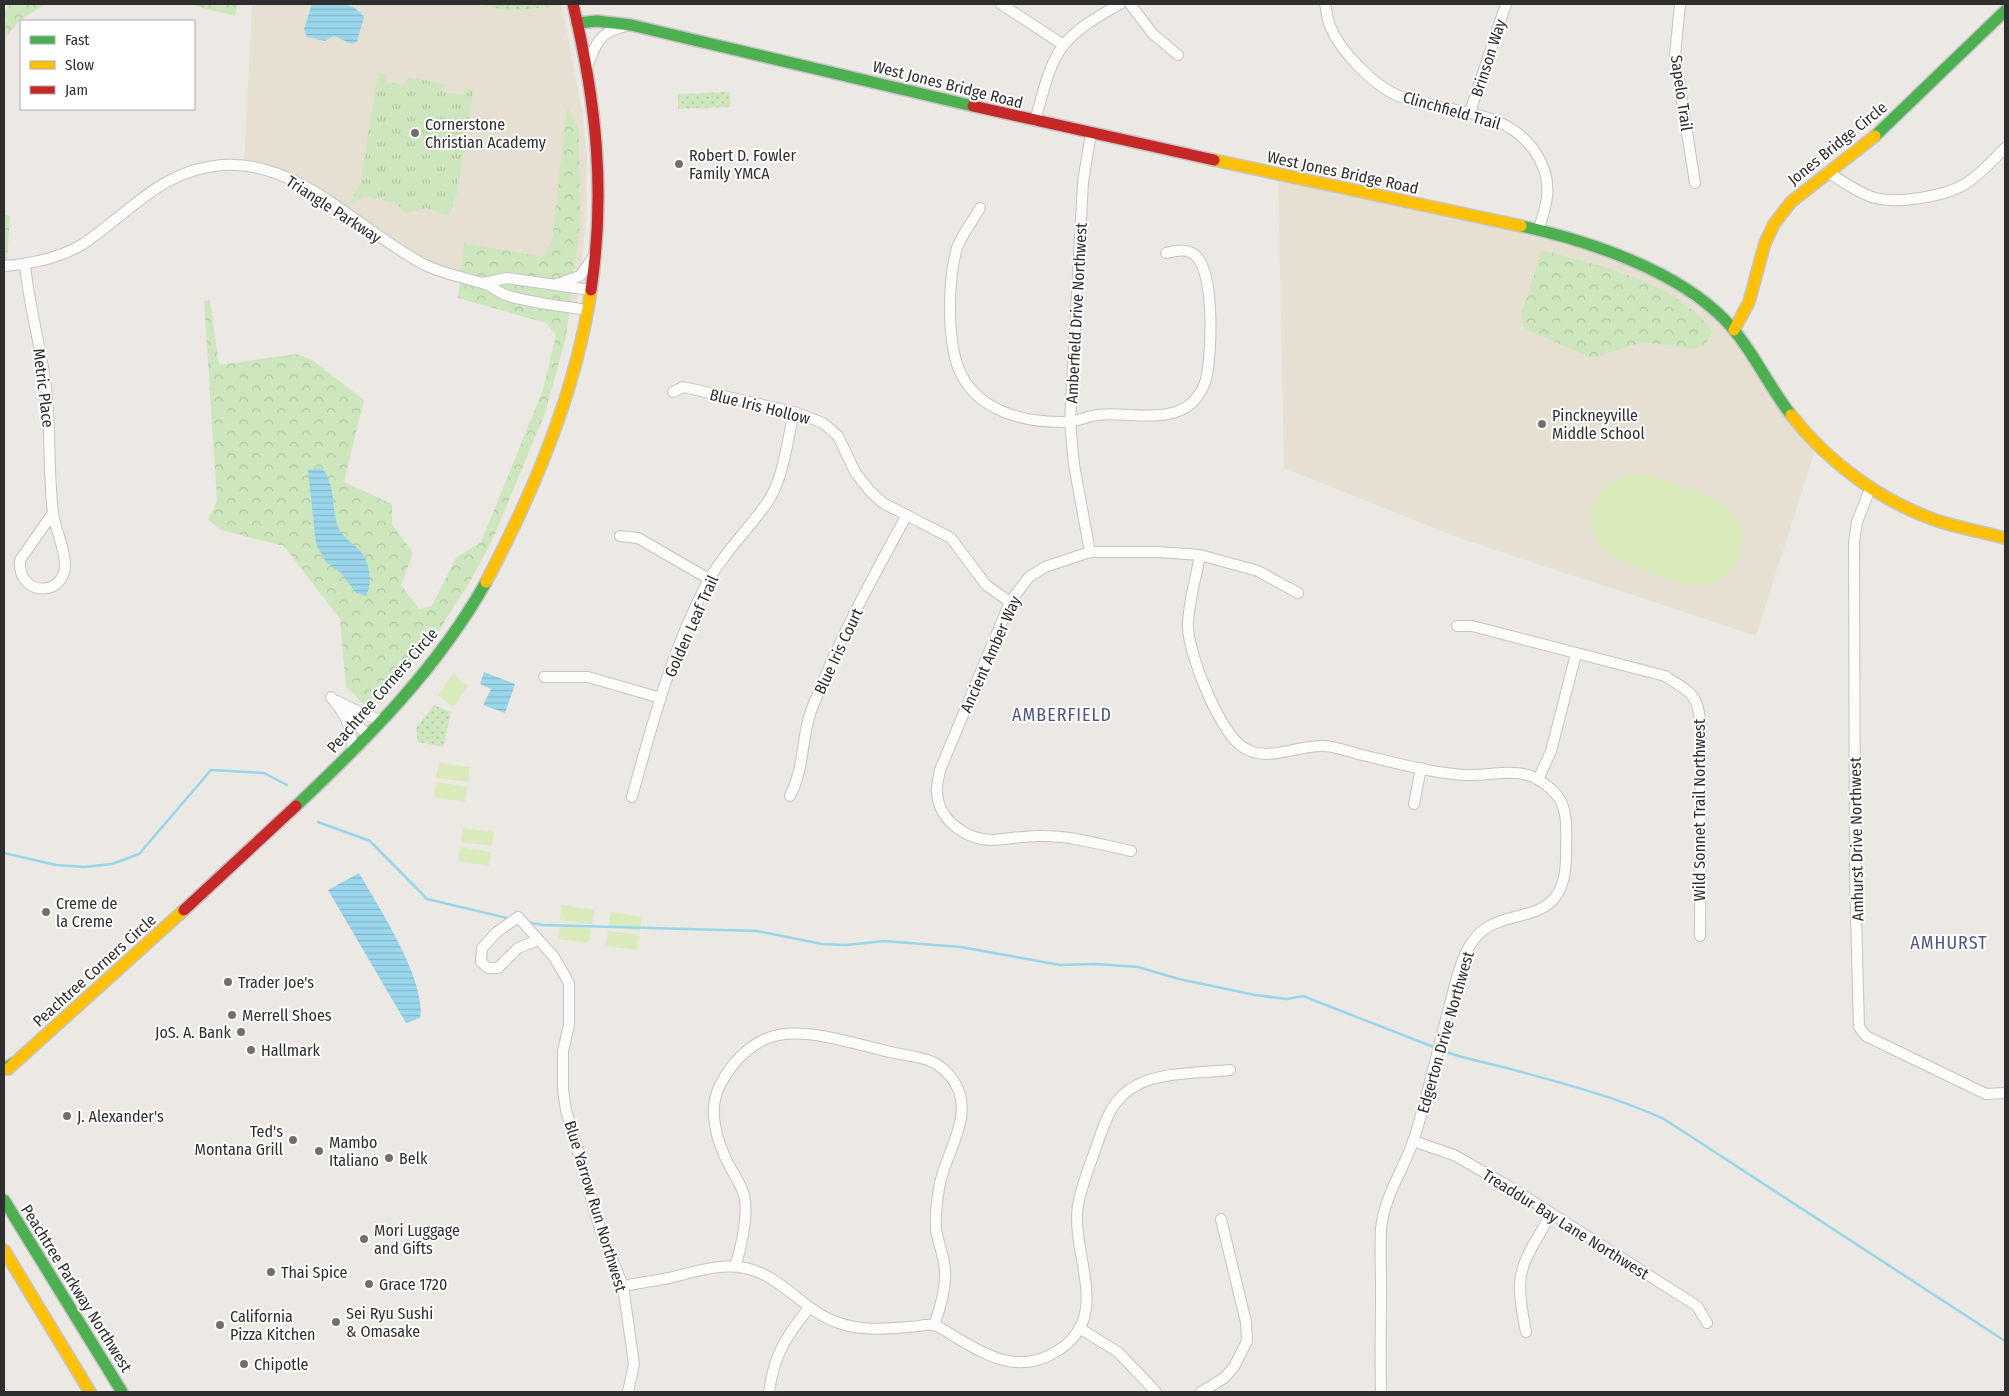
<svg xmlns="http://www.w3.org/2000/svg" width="2009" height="1396" font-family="'Fira Sans Condensed',sans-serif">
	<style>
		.education { fill: #e6e0d3 }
		.grass { fill: url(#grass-tufts) }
		.forest { fill: url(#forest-crowns) }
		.park { fill: url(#park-dots) }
		.pitch { fill: #d9eabb }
		.water { fill: url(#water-rules) }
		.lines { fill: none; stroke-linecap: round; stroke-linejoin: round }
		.stream { stroke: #99d6ec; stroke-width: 2.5 }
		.street-casing { stroke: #c5c4c5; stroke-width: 12 }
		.fast-casing { stroke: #c5c4c5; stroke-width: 14 }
		.slow-casing { stroke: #c5c4c5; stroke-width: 14 }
		.jam-casing { stroke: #c5c4c5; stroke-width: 14 }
		.street { stroke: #fcfcfb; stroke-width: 10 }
		.fast { stroke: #4caf50; stroke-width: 11 }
		.slow { stroke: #ffc107; stroke-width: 11 }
		.jam { stroke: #c62828; stroke-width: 11 }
		.poi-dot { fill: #706f6e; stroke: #fff; stroke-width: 2 }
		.labels { text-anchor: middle; stroke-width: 4; stroke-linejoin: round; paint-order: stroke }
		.street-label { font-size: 16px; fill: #2e2e2e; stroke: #fff }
		.poi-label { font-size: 16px; fill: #2e2e2e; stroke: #fff; text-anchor: start }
		.neighbourhood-label { font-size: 18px; letter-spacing: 1px; fill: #4d5680; stroke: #fff }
	</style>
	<defs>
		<pattern id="grass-tufts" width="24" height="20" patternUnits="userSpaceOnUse" patternTransform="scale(1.25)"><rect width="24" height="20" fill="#cee6be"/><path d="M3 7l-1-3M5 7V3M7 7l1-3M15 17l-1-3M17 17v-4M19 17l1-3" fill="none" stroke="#b1c6a4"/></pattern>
		<pattern id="forest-crowns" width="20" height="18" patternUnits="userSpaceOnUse" patternTransform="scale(1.25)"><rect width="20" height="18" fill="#cee6be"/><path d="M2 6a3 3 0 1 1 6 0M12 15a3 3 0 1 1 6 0" fill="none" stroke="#b1c6a4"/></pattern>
		<pattern id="park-dots" width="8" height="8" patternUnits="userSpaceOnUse" patternTransform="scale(1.25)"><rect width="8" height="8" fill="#cee6be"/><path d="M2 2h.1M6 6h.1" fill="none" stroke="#b1c6a4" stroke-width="1.8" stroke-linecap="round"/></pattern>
		<pattern id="water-rules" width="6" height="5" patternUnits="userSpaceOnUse" patternTransform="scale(1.25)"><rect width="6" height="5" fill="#99d6ec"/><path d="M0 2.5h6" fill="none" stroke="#84b8cb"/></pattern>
	</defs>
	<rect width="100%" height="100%" fill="#ece8e4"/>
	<g class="education">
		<polygon points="252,4 477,4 508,11 562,6 582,110 587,157 586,221 576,309 441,272 300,184 244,166"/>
		<polygon points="1278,174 1529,228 1644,266 1715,311 1817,444 1756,636 1454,536 1284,468"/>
	</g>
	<polygon class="grass" points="378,73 387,75 386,82 406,85 408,77 445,84 443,92 464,95 466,88 474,89 457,193 449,216 426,208 406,213 396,203 364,196 352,204 351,201 360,184"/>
	<g class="forest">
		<polygon points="10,4 46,4 20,20 4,40 4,25 6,22 4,12"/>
		<polygon points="187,4 238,4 235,16"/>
		<polygon points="567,106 579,129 580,227 566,337 545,413 492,541 469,583 438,632 410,666 369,709 346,687 340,619 284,546 221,530 208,520 217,501 204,301 210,300 219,365 296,354 312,360 364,400 344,482 392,504 392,524 413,553 401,585 419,609 432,606 456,558 481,542 543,390 556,335 546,323 458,298 464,243 543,257 552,241"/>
		<polygon points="4,214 10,216 7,260 4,260"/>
		<path d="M1542 250C1604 268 1670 278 1713 331L1705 345 1693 349 1644 342 1592 358 1525 329 1521 315Z"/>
	</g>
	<g class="park">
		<polygon points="477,4 562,4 562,6 508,11"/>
		<polygon points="730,92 730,107 678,109 678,94"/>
		<polygon points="434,705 451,712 443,747 418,742 416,728"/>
	</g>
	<g class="pitch">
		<path d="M1645 474C1666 482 1714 494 1729 509 1760 541 1733 591 1689 585 1672 582 1614 560 1602 548 1596 542 1594 532 1593 524 1587 492 1616 474 1645 474Z"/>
		<polygon points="453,674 468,686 453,707 438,695"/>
		<polygon points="439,763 470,767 468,782 436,778"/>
		<polygon points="436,782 467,787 465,802 434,797"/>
		<polygon points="463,828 494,832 492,846 461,842"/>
		<polygon points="460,847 491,852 489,866 458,861"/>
		<polygon points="562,905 594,910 592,924 560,920"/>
		<polygon points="611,912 642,917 640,931 609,926"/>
		<polygon points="560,925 591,929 589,943 558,939"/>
		<polygon points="608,931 639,935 637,950 606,946"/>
	</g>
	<g class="water">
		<path d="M312 4C332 4 352 0 364 17L357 42 352 44 334 36 325 41 307 37 304 29Z"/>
		<path d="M322 468C336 485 331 506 338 527 341 537 355 544 361 552 370 564 373 583 366 596L356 593 341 573 326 562 316 544 308 470Z"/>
		<polygon points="484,672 515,684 505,713 483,705 491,689 480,684"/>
		<path d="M359 873C378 906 427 981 420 1018L406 1023 328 890Z"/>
	</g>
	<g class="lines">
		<g class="stream">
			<polyline points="318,822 370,841 427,899 511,919"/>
			<polyline points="4,853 56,865 84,867 112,864 139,854 211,770 264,773 287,785"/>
			<polyline points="526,922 543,925 757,931 822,944 846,945 884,941 961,947 1060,965 1095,964 1138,967 1179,979 1255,995 1287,999 1303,996 1436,1048"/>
			<path d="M1441 1050C1463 1059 1485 1062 1507 1068 1561 1083 1614 1096 1664 1119L2005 1341"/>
		</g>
		<g class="street-casing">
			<g id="street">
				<polyline points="1001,4 1062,44"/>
				<polyline points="1130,4 1153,34 1178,55"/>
				<path d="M1325 4C1327 11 1327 19 1330 26 1340 51 1374 86 1399 96 1445 114 1502 106 1534 150 1543 163 1549 180 1547 197 1546 208 1541 219 1539 230"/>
				<polyline points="1680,4 1675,56 1695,183"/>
				<path d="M587 67C596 44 598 33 623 27"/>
				<polyline points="1470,112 1506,4"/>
				<path d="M1035 121C1054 51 1055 40 1120 4"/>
				<path d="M1828 172C1842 181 1858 193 1875 198 1900 204 1951 196 1971 180 1983 171 1994 159 2005 148"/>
				<path d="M980 208C973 221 962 234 957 248 948 278 947 337 958 367 975 412 1025 423 1068 422 1078 421 1088 416 1098 415 1128 411 1168 425 1193 402 1199 395 1204 388 1206 379 1212 355 1215 271 1195 255 1186 248 1176 251 1166 253"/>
				<path d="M25 265C29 306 41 347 46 388 51 429 48 472 53 513 55 530 65 547 65 565 65 597 17 597 20 560L53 513"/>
				<path d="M4 266C30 264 60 258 83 244 130 213 160 170 222 165 298 159 361 232 425 265 444 274 462 277 482 283 492 285 499 294 509 296 534 303 561 306 587 310"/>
				<polyline points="483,283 507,278 590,290"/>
				<polyline points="557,284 580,276 594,256"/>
				<polyline points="673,392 683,387 794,412 823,423 838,436 855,472 869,490 883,503 951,538 986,585 1010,602"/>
				<polyline points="1870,489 1857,522 1854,542 1855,876 1859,1027 1866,1036 1986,1094 2005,1093"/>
				<polyline points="620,536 638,538 709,579"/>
				<polyline points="1090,552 1074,465 1070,422 1083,182 1091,133"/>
				<path d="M1200 555C1196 579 1188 603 1188 626 1188 654 1221 737 1246 749 1271 762 1297 745 1323 746 1334 746 1347 751 1358 754 1393 762 1429 773 1465 775 1486 776 1511 769 1531 776 1543 781 1558 793 1562 804 1568 818 1566 837 1566 852 1568 940 1496 896 1469 947 1459 964 1455 986 1450 1004 1438 1049 1428 1094 1414 1139 1404 1169 1384 1196 1381 1229 1380 1249 1381 1270 1381 1289 1381 1324 1380 1358 1381 1392"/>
				<path d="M1457 626H1472L1665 676C1695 695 1698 695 1701 730L1700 936"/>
				<polyline points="544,677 588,677 661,698"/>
				<path d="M331 697C347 716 351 727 353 751"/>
				<polyline points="337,701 355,710 382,721"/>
				<polyline points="347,715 368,735"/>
				<polyline points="1538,780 1551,751 1576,654"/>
				<path d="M790 796C805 767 801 739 811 711 837 643 872 578 907 515"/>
				<path d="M632 797C652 725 671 652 706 585 722 555 747 531 767 503 784 478 787 441 794 412"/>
				<polyline points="1414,804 1421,768"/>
				<path d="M1131 851C1102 845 1073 836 1043 836 1027 835 1010 839 993 840 967 840 939 821 937 793 936 785 939 777 940 770L1010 602 1029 577 1045 567 1090 552H1158L1200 555 1258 571 1298 593"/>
				<polyline points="538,940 518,948 498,968 488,968 481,962 482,948 497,932 518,917 554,957 569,983 569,1025 563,1051 563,1090 566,1110 601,1232 623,1286 634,1364 628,1392"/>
				<polyline points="1413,1141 1454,1155 1510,1187 1697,1306 1707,1323"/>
				<path d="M735 1266C741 1249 749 1213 744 1195 741 1184 734 1175 729 1165 717 1142 707 1110 720 1085 733 1060 756 1036 786 1034 817 1031 859 1045 890 1052 903 1055 918 1056 930 1061 941 1065 952 1076 957 1087 973 1120 944 1155 939 1188 937 1201 935 1216 936 1229 938 1243 944 1256 945 1270 946 1288 940 1309 934 1325"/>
				<path d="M623 1286C638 1283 654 1281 669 1278 695 1272 718 1263 745 1268 781 1275 803 1310 836 1322 860 1331 884 1329 908 1327 916 1327 927 1324 934 1325 941 1327 950 1334 957 1338 988 1356 1017 1373 1052 1354 1116 1320 1070 1257 1078 1205 1082 1183 1092 1160 1099 1139 1107 1116 1114 1097 1137 1085 1160 1072 1203 1073 1230 1070"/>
				<polyline points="1079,1328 1118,1352 1156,1392"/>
				<path d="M1526 1332C1513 1269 1521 1267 1551 1214"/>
				<path d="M769 1392C774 1355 786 1336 809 1308"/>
				<polyline points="1201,1392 1224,1378 1234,1367 1247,1341 1246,1322 1221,1219"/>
			</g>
		</g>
		<g class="fast-casing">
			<g id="fast">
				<polyline points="577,23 597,21 631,25 973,106"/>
				<polyline points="1875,136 2005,11"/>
				<path d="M1521 226C1589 241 1677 270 1726 321 1752 349 1768 385 1791 415"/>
				<path d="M296 806C367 739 438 668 486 582"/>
				<polyline points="4,1069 14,1063"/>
				<polyline points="4,1200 122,1392"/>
			</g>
		</g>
		<g class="slow-casing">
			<g id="slow">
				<polyline points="1214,160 1521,226"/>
				<polyline points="1734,330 1749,302 1765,243 1774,224 1791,202 1875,136"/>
				<path d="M1791 415C1829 463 1880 501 1938 521 1960 528 1983 532 2005 538"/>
				<path d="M486 582C534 491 576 392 591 290"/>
				<polyline points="8,1069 184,910"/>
				<polyline points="4,1250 90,1392"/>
			</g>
		</g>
		<g class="jam-casing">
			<g id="jam">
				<path d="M573 4C596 101 606 191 591 290"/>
				<polyline points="973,106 1214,160"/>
				<polyline points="184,910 296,806"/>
			</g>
		</g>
		<use href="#street" class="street"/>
		<use href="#fast" class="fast"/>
		<use href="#slow" class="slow"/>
		<use href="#jam" class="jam"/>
	</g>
	<g class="poi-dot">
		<circle cx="415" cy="133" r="5"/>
		<circle cx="679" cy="164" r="5"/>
		<circle cx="1542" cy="424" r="5"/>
		<circle cx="46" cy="912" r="5"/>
		<circle cx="228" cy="982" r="5"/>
		<circle cx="232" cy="1015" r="5"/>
		<circle cx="241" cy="1032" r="5"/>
		<circle cx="251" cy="1050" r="5"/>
		<circle cx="67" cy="1116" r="5"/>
		<circle cx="293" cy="1140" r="5"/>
		<circle cx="319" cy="1151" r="5"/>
		<circle cx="389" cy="1158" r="5"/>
		<circle cx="364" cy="1239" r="5"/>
		<circle cx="271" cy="1272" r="5"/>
		<circle cx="369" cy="1284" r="5"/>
		<circle cx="336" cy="1322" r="5"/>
		<circle cx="220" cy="1325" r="5"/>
		<circle cx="244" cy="1364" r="5"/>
	</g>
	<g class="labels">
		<g class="street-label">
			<text transform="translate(1488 58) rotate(-72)" y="6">Brinson Way</text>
			<text transform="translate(948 84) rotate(14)" y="6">West Jones Bridge Road</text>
			<text transform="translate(1682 93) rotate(82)" y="6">Sapelo Trail</text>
			<text transform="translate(1452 110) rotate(16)" y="6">Clinchfield Trail</text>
			<text transform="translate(1837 143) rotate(-39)" y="6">Jones Bridge Circle</text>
			<text transform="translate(1343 172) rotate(12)" y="6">West Jones Bridge Road</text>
			<text transform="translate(334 209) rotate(33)" y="6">Triangle Parkway</text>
			<text transform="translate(1076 313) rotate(-87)" y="6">Amberfield Drive Northwest</text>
			<text transform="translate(44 388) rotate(83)" y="6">Metric Place</text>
			<text transform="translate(760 406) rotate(14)" y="6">Blue Iris Hollow</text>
			<text transform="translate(691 626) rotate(-66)" y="6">Golden Leaf Trail</text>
			<text transform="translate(838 651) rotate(-65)" y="6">Blue Iris Court</text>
			<text transform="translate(990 654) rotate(-66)" y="6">Ancient Amber Way</text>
			<text transform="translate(382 690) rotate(-49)" y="6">Peachtree Corners Circle</text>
			<text transform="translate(1699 810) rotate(-90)" y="6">Wild Sonnet Trail Northwest</text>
			<text transform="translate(1856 839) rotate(-91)" y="6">Amhurst Drive Northwest</text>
			<text transform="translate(94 970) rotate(-42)" y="6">Peachtree Corners Circle</text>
			<text transform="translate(1445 1032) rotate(-74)" y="6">Edgerton Drive Northwest</text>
			<text transform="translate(596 1206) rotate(73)" y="6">Blue Yarrow Run Northwest</text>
			<text transform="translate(1566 1224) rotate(32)" y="6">Treaddur Bay Lane Northwest</text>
			<text transform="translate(77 1288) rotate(58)" y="6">Peachtree Parkway Northwest</text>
		</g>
		<g class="poi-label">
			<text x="425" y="130">Cornerstone<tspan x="425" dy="18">Christian Academy</tspan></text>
			<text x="689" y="161">Robert D. Fowler<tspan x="689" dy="18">Family YMCA</tspan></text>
			<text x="1552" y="421">Pinckneyville<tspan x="1552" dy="18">Middle School</tspan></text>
			<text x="56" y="909">Creme de<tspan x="56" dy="18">la Creme</tspan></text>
			<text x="238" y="988">Trader Joe's</text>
			<text x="242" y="1021">Merrell Shoes</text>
			<text x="231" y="1038" text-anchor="end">JoS. A. Bank</text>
			<text x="261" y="1056">Hallmark</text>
			<text x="77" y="1122">J. Alexander's</text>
			<text x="283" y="1137" text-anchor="end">Ted's<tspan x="283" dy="18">Montana Grill</tspan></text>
			<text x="329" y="1148">Mambo<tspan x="329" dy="18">Italiano</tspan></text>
			<text x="399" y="1164">Belk</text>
			<text x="374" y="1236">Mori Luggage<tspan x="374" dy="18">and Gifts</tspan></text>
			<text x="281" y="1278">Thai Spice</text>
			<text x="379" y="1290">Grace 1720</text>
			<text x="346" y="1319">Sei Ryu Sushi<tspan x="346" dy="18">&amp; Omasake</tspan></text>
			<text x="230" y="1322">California<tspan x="230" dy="18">Pizza Kitchen</tspan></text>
			<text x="254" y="1370">Chipotle</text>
		</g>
		<g class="neighbourhood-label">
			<text x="1062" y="721">AMBERFIELD</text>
			<text x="1949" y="949">AMHURST</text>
		</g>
	</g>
	<rect width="2009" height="1396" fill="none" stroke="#2e2e2e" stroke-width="10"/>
	<rect x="20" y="20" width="175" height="90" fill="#ffffff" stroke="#ababab"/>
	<rect x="30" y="36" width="25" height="8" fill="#4caf50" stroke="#ababab"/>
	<text x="65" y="45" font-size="15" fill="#2e2e2e">Fast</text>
	<rect x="30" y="61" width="25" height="8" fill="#ffc107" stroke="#ababab"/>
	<text x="65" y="70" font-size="15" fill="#2e2e2e">Slow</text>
	<rect x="30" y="86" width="25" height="8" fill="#c62828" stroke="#ababab"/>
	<text x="65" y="95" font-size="15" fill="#2e2e2e">Jam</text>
</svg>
